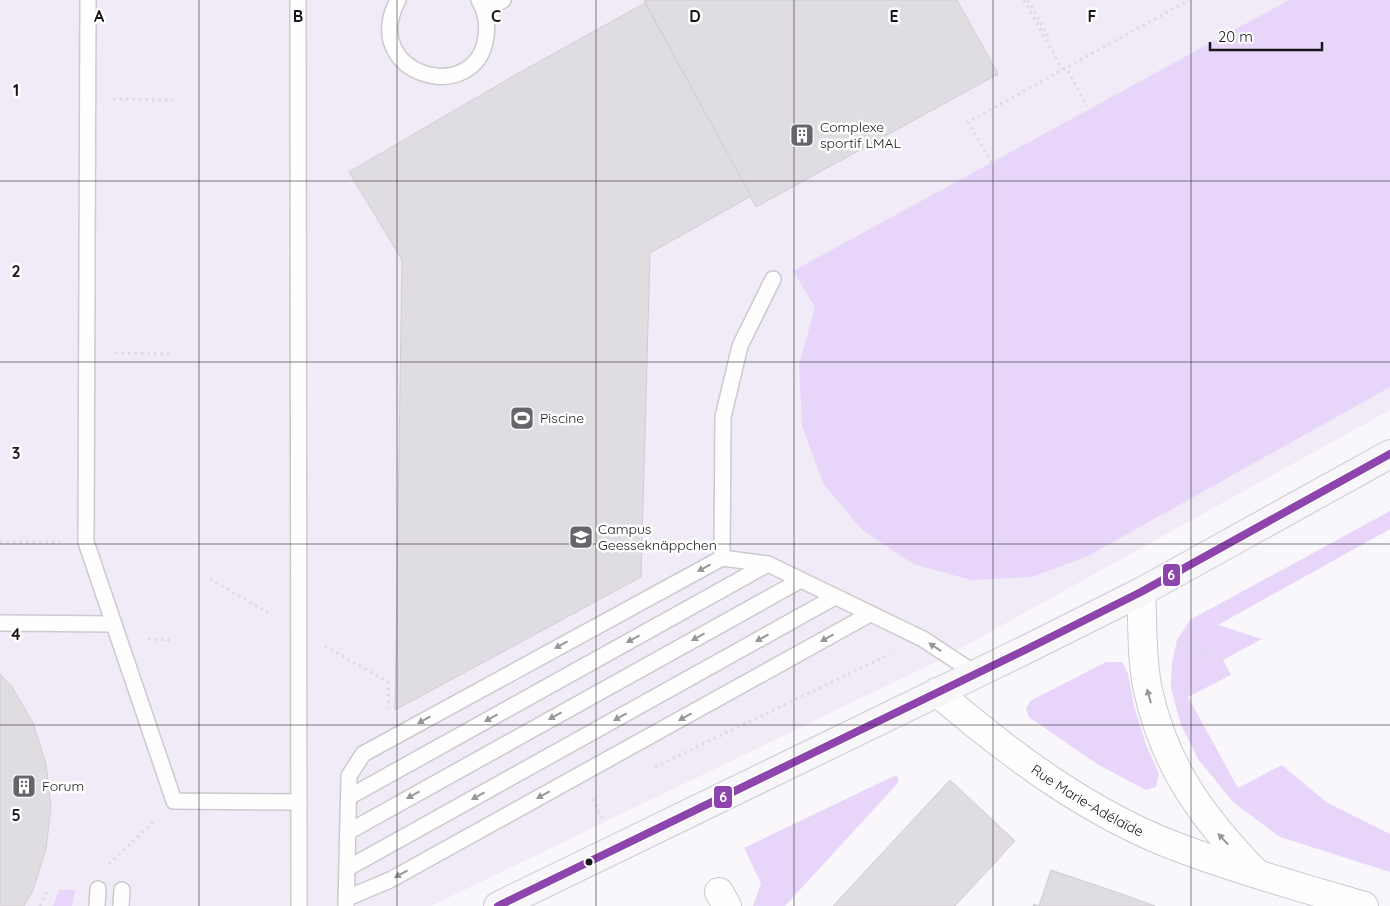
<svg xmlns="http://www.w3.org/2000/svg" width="1390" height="906" font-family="Quicksand,sans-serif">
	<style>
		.built { fill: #f1ebf8 }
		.green { fill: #e7d6f9 }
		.building { fill: #dfdce2; stroke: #d0cdd3 }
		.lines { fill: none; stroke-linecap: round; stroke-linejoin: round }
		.lane-casing { stroke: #ccc9cf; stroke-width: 18 }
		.street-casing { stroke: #ccc9cf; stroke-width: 30 }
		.secondary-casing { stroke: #ccc9cf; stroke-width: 30 }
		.path { stroke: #dcdcdd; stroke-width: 3; stroke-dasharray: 2.5 4; stroke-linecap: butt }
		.lane { stroke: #fefeff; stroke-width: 15 }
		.street { stroke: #fefeff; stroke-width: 28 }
		.secondary { stroke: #f8f6f9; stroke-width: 28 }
		.bus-1-casing { stroke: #fff; stroke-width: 11 }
		.bus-1 { stroke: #8e44ad; stroke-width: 8 }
		.oneway { fill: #979699 }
		.grid { fill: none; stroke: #19171c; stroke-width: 1; stroke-opacity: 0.55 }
		.bus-dot { fill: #19171c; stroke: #fff; stroke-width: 2 }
		.labels { text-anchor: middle; stroke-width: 5; stroke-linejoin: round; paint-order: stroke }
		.poi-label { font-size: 14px; fill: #19171c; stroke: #fff; text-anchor: start }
		.street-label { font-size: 14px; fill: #19171c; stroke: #fff }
		.grid-label { font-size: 16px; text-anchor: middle; font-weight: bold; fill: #19171c; stroke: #fff; stroke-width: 5; stroke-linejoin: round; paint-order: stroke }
		.line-badge { stroke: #fff; stroke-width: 2 }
		.badge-label { font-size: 14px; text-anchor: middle; font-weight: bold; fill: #fff }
	</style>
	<rect width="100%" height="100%" fill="#f9f6fc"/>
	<polygon class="built" points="0,0 1390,0 1390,410 934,663 431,906 0,906"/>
	<g class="green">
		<polygon points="1289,0 1390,0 1390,387 1088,556 1032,577 971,580 913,564 862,530 823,483 802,426 799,365 815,307 793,271"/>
		<polygon points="1390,511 1390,529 1218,625 1262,639 1223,660 1231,675 1188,697 1238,788 1282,765 1326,802 1390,834 1390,872 1280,837 1234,803 1198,759 1181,725 1171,688 1172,663 1177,640 1190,620"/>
		<polygon points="1106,662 1122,662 1128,674 1134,706 1146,745 1159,774 1156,787 1146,790 1097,764 1029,717 1026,709 1030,701"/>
		<polygon points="896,775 899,779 897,784 785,906 753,906 761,883 744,848"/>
		<polygon points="59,890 75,890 72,906 53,906"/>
	</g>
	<g class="building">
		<polygon points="644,0 957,0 998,74 756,207"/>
		<polygon points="645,3 751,196 650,253 641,577 395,710 402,260 349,172 517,74"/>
		<polygon points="0,674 12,687 33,723 46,764 51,807 46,849 33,890 24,906 0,906"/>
		<polygon points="950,780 1015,841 955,906 833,906"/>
		<polygon points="1051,870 1122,894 1155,906 1033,906 1034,904 1039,906"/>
	</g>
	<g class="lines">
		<g class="lane-casing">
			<g id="lane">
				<polyline points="88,0 86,542 174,801 299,802"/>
				<polyline points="298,0 299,906"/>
				<path d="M398 0C358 75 476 108 486 37 488 23 486 12 479 0"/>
				<polyline points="484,10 503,0"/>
				<polyline points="722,558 723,417 740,346 773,279"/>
				<polyline points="0,623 114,624"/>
				<polyline points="349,797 768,564"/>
				<polyline points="348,832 801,580"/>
				<polyline points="348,868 835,597"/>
				<polyline points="347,898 390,880 870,614"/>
				<polyline points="97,906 98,889"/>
				<polyline points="121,906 122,890"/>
				<polyline points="346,906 349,776 363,754 722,558 768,564 923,639 976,674"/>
			</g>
		</g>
		<g class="street-casing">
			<g id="street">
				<path d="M1141 592C1143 624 1141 659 1148 690 1164 765 1202 817 1254 871"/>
				<path id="s1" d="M937 692C1007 752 1085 811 1172 845 1235 869 1300 887 1364 906"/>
				<polyline points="719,892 727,906"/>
			</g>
		</g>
		<g class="secondary-casing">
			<polyline id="secondary" points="498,906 1027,649 1141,592 1390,454"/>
		</g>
		<g class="path">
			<polyline points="1024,0 1062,69"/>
			<polyline points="1028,0 1048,36"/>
			<polyline points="1068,71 1087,106"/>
			<polyline points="113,99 173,100"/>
			<polyline points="992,163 968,122 1189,0"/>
			<polyline points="115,353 171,354"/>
			<polyline points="0,542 60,542"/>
			<polyline points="210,579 272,615"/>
			<polyline points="148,639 170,640"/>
			<polyline points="1177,640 1223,660"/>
			<polyline points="325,646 388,682 389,708"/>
			<polyline points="655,767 890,654"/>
			<polyline points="592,799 602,818"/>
			<polyline points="109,864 155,820"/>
			<polyline points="40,906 48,890"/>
		</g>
		<use href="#lane" class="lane"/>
		<use href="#street" class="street"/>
		<use href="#secondary" class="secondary"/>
		<g class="bus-1-casing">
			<polyline id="bus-1" points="498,906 1027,649 1141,592 1390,454"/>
		</g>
		<use href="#bus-1" class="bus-1"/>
	</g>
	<defs><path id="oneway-solid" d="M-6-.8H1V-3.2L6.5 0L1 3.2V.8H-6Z" transform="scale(1.25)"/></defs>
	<g class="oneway">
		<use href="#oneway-solid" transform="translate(704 568) rotate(152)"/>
		<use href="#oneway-solid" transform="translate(698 637) rotate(151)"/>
		<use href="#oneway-solid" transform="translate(762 638) rotate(151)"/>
		<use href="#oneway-solid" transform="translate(827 638) rotate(151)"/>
		<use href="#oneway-solid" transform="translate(633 639) rotate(151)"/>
		<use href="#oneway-solid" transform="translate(561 645) rotate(152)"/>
		<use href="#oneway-solid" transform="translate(935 647) rotate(-147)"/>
		<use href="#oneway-solid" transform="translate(1149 696) rotate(-105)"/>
		<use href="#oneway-solid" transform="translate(555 716) rotate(151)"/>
		<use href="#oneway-solid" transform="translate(620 717) rotate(151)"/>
		<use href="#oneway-solid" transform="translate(685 717) rotate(151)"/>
		<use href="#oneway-solid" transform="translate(491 718) rotate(151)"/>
		<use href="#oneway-solid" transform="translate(424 720) rotate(151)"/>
		<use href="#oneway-solid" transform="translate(413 795) rotate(151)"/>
		<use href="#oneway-solid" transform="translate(543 795) rotate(151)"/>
		<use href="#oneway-solid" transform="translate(478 796) rotate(151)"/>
		<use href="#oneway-solid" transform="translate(1223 839) rotate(-133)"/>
		<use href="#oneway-solid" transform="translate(401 874) rotate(151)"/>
	</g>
	<path class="grid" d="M199 0V906M397 0V906M596 0V906M794 0V906M993 0V906M1191 0V906M0 181H1390M0 362H1390M0 544H1390M0 725H1390"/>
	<defs>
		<g id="building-square" transform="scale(1.25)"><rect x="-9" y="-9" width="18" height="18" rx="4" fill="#67656a" stroke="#fff"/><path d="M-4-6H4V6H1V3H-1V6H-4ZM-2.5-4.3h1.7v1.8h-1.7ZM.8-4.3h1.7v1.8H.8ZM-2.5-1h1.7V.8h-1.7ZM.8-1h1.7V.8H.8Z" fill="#fff"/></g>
		<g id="stadium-square" transform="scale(1.25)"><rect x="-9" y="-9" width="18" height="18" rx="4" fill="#67656a" stroke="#fff"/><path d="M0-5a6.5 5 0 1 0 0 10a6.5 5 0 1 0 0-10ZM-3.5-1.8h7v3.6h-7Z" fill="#fff"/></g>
		<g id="school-square" transform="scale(1.25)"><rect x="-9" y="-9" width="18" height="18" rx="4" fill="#67656a" stroke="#fff"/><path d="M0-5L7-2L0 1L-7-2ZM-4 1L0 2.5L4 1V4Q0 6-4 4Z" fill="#fff"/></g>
	</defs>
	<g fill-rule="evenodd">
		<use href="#building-square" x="802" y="135"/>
		<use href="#stadium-square" x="522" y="418"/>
		<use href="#school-square" x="581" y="537"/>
		<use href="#building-square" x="24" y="786"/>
	</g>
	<circle class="bus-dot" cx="589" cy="862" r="4.5"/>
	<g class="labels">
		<g class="poi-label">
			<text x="820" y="132">Complexe<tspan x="820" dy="16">sportif LMAL</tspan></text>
			<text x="540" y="423">Piscine</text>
			<text x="598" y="534">Campus<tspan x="598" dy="16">Geesseknäppchen</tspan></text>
			<text x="42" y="791">Forum</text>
		</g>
		<g class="street-label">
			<text dy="5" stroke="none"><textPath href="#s1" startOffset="186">Rue Marie-Adélaïde</textPath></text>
		</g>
	</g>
	<g class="grid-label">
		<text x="99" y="22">A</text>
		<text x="298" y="22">B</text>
		<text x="496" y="22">C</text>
		<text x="695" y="22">D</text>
		<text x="894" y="22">E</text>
		<text x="1092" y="22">F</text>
		<text x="16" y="96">1</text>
		<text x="16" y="277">2</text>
		<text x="16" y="459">3</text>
		<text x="16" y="640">4</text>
		<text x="16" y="821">5</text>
	</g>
	<g class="line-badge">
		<rect x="1162" y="563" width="19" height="24" rx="5" fill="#8e44ad"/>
		<rect x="713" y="785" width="20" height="24" rx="5" fill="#8e44ad"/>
	</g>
	<g class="badge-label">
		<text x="1171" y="580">6</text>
		<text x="723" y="802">6</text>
	</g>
	<path d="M1210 42v8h112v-8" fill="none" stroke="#19171c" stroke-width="2.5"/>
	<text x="1218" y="42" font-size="15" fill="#19171c" stroke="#ffffff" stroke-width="4" paint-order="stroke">20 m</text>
</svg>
